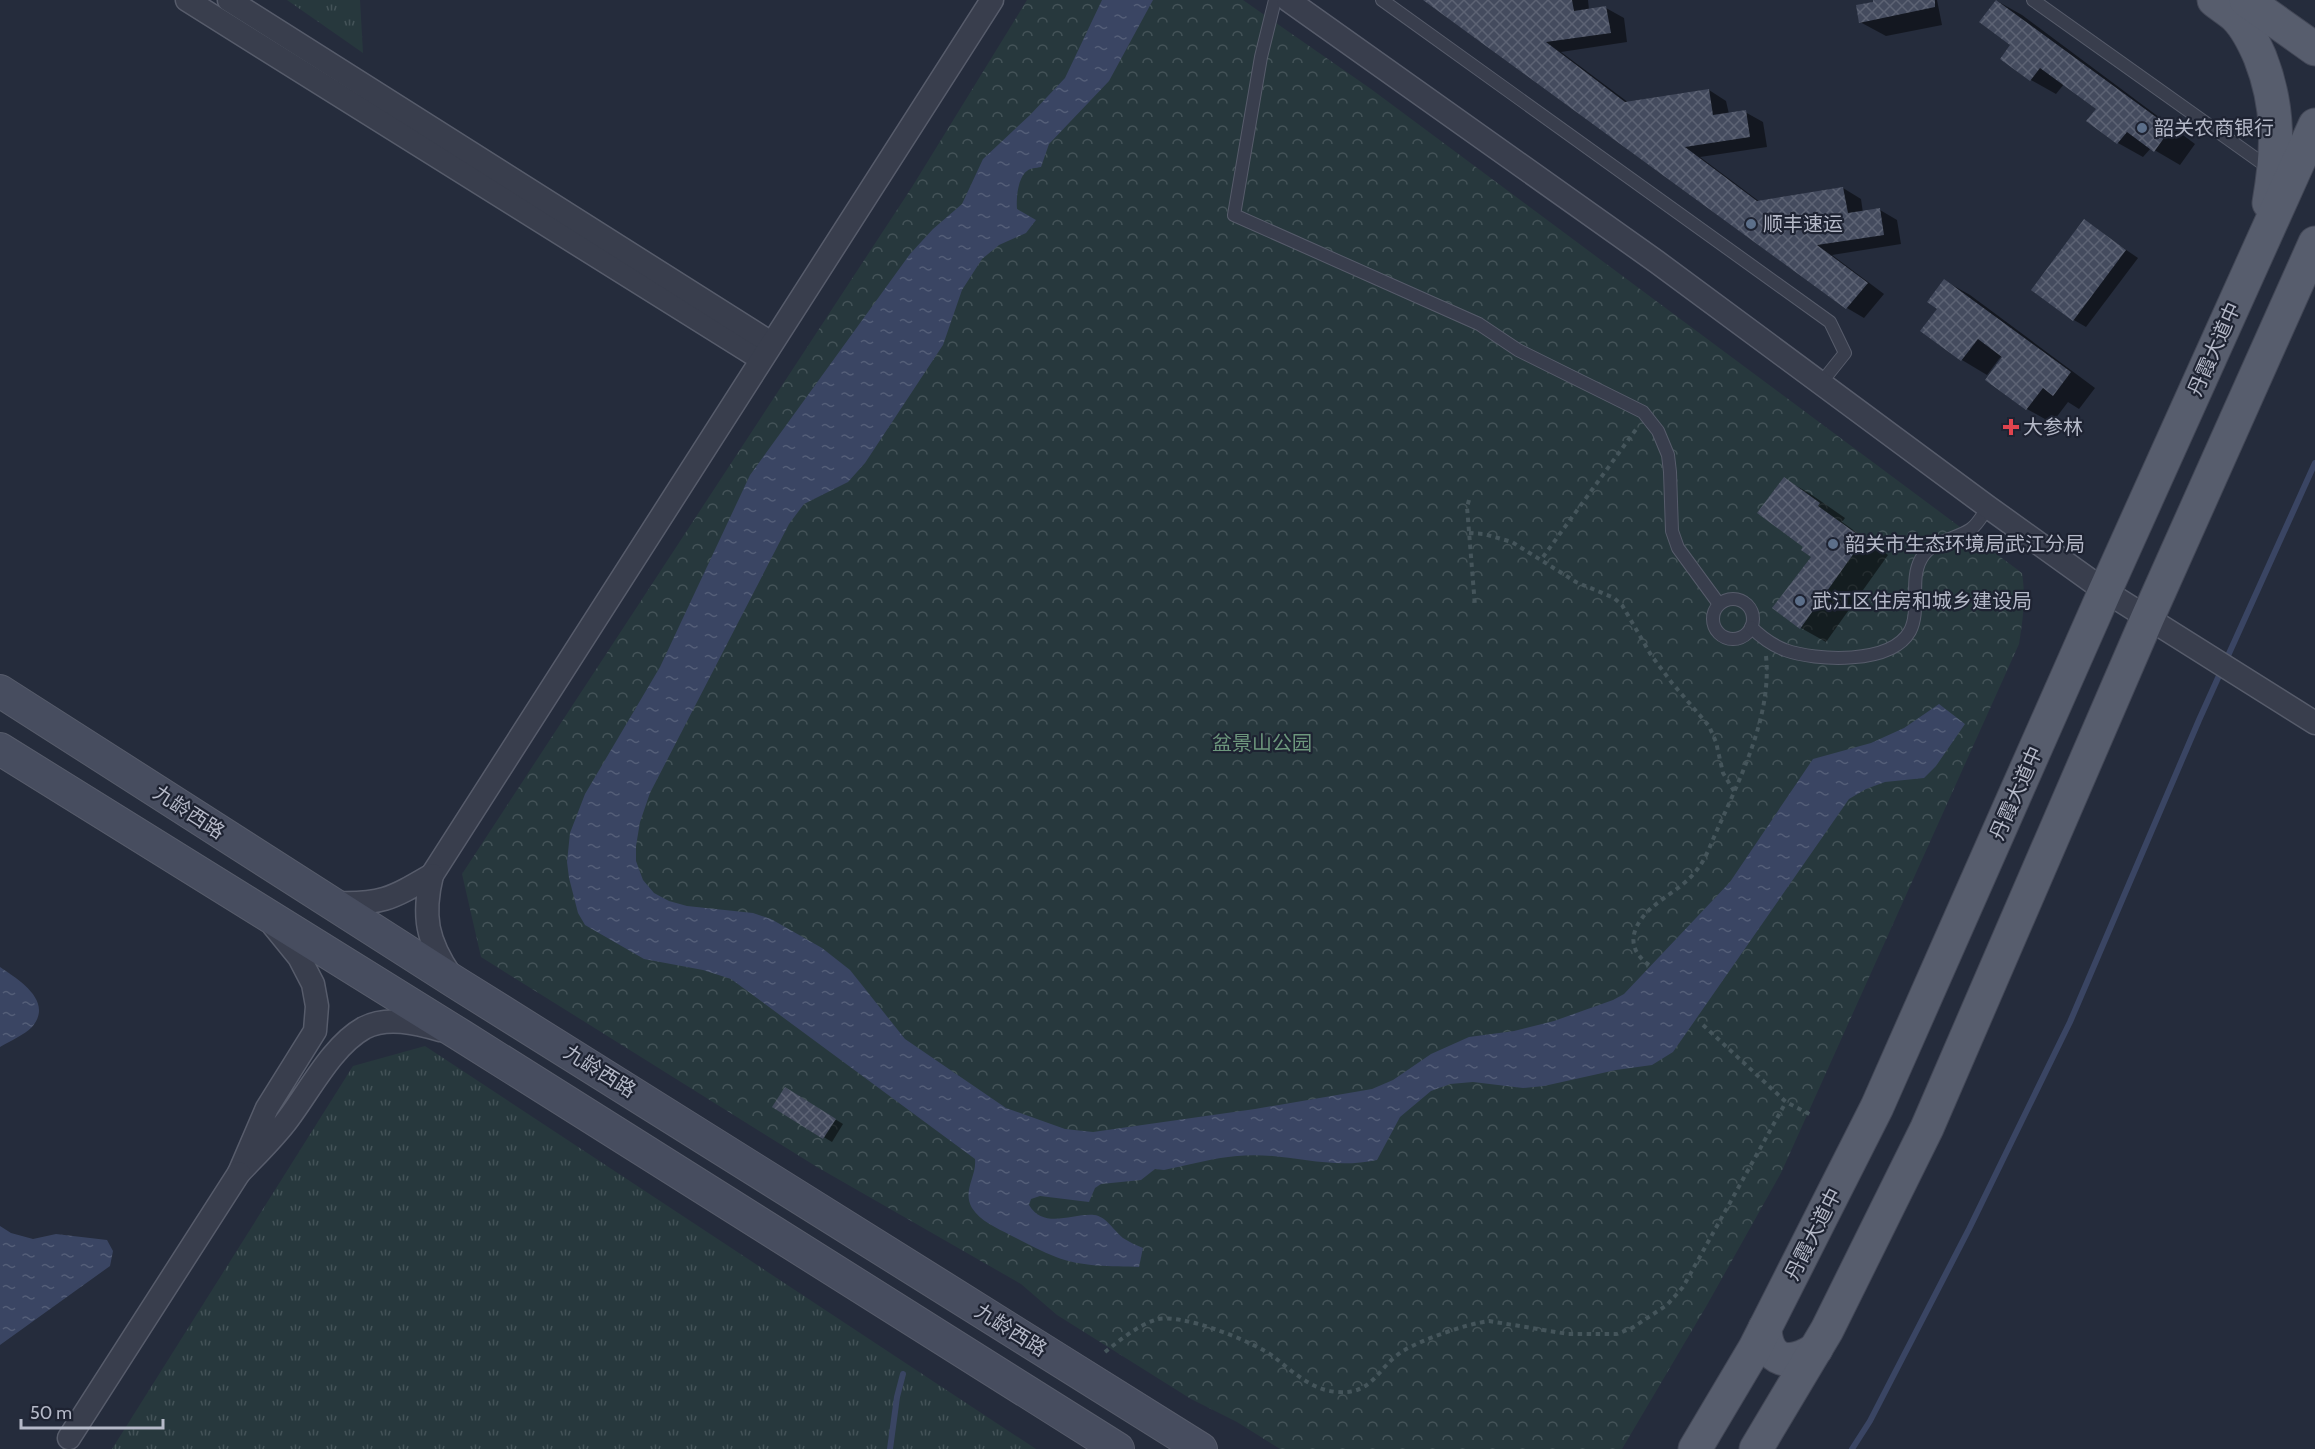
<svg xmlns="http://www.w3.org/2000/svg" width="2315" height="1449" font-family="Cabin,'Noto Sans SC',sans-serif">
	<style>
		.grass { fill: url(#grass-tufts) }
		.park { fill: url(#park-crowns) }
		.water { fill: url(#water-ripples) }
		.shadow { fill: #0007 }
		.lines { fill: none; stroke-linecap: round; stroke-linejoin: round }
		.stream { stroke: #3a4563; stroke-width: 6 }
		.building { fill: url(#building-cross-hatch) }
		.lane-casing { stroke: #575c6b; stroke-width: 14 }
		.street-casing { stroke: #575c6b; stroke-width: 25 }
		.secondary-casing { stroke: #575c6b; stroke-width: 34 }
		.primary-casing { stroke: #424756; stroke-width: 35 }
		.path { stroke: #45555b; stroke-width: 4; stroke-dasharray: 4.5 4.5; stroke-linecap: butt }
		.lane { stroke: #393e4d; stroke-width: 12 }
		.street { stroke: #393e4d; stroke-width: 22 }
		.secondary { stroke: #474d5f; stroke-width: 32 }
		.primary { stroke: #575d6d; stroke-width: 33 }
		.service-dot { fill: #5c6f8a; stroke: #1e2332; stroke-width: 2 }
		.health-dot { fill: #e0444e; stroke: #1e2332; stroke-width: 2 }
		.labels { text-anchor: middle; stroke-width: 4.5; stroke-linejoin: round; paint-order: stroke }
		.poi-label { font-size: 20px; fill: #b5b9c8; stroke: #1e2332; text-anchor: start }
		.street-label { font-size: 20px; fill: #b5b9c8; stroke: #1e2332 }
		.park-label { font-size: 20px; fill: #6d977d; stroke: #1e2332 }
	</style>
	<defs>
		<pattern id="grass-tufts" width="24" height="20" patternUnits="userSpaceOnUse" patternTransform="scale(1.5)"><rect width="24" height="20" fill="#27383d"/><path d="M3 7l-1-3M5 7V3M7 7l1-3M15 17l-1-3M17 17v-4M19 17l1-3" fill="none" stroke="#445358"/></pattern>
		<pattern id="park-crowns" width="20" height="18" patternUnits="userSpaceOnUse" patternTransform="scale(1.5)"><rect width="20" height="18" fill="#27383d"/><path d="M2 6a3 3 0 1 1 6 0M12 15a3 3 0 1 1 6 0" fill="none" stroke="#445358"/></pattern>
		<pattern id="water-ripples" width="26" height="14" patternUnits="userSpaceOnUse" patternTransform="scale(1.5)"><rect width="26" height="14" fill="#3a4563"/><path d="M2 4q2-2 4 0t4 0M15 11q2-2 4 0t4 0" fill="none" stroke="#545e78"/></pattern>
		<pattern id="building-cross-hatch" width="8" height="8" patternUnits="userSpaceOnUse" patternTransform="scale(1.5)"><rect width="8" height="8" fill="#444b5e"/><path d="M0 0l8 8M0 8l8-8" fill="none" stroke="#5d6374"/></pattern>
	</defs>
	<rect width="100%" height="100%" fill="#252c3c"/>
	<g class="grass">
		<polygon points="287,0 360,0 363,53"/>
		<polygon points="425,1046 1036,1449 112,1449 353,1066"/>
	</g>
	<path class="park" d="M1027 0H1243L1371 89 2022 573C2026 598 2023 619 2019 644L1781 1173 1707 1305 1622 1449H1280L1237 1422 1191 1399 1057 1315 1021 1284 817 1167 481 957 462 874 912 187Z"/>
	<g class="water">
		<path d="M1102 0H1153L1109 81 1049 144 1041 167C1036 168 1030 168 1027 171 1018 177 1016 199 1017 209L1036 220 1026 233 999 245 982 259 962 290 943 345 865 463 848 482 804 504 789 524 650 793 640 822 636 846V861L643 880 654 893 669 901 687 906 753 913 771 919 822 948 850 970 905 1039 1006 1108 1065 1129 1093 1132 1255 1109 1372 1089 1393 1080 1431 1054 1469 1037 1514 1031 1554 1021 1613 1000 1624 994 1730 882 1813 759 1871 743 1904 728 1939 704 1965 724 1936 766 1924 778 1885 782 1866 789 1849 799 1673 1052 1652 1065 1616 1070 1544 1086 1523 1088 1473 1082 1450 1084 1431 1091 1400 1117 1377 1160C1326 1171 1286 1151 1237 1156 1213 1158 1188 1165 1164 1170L1155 1169 1141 1180 1101 1184 1095 1188 1089 1202 1040 1196 1031 1199 1029 1205C1044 1230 1073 1213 1094 1215 1106 1216 1114 1231 1123 1238 1129 1242 1136 1245 1143 1248L1139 1267C1112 1266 1081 1267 1056 1257 1040 1251 1025 1242 1010 1235 997 1228 980 1221 972 1208 962 1191 977 1176 975 1159L731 979 703 970 644 959 585 925 578 913 569 878 567 862 570 833 585 794 660 667 750 475 910 254 933 229 962 204 983 159 1030 115 1065 78Z"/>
		<path d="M0 967C19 980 54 1001 32 1027 24 1035 10 1041 0 1047Z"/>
		<polygon points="0,1226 11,1233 33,1239 56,1234 107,1240 113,1251 110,1266 0,1345"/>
	</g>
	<g class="shadow">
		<polygon points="1425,0 1588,0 1589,10 1606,8 1624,18 1627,42 1561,52 1629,103 1709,90 1726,101 1729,114 1745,112 1763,122 1767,147 1700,157 1760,202 1843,188 1861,199 1863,213 1880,210 1897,220 1901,244 1832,255 1884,294 1864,318 1847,308"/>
		<polygon points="1880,0 1937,0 1942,25 1886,36 1860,22 1882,2"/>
		<polygon points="1997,1 2022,15 2195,144 2180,165 2151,148 2143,157 2118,143 2088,121 2098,108 2064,84 2056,94 2031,80 2002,58 2012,45"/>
		<polygon points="2084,221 2138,258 2086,327 2074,320"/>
		<polygon points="1945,281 1970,295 2095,388 2079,409 2068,402 2052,423 2027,409 2005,357 2002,355 1987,375 1962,360 1922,331 1939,308"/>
		<polygon points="1784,479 1809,493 1845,518 1842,522 1888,555 1826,642 1801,628 1774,608 1813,556 1805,546"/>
		<polygon points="786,1089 843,1124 832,1142 774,1107"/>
	</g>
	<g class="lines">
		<g class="stream">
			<polyline points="890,1449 897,1397 903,1374"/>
			<polyline points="1852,1449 1870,1421 1969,1229 2070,1022 2199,720 2315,463"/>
		</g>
	</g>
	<g class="building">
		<polygon points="1423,0 1572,0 1574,11 1606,6 1611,33 1546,42 1625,102 1709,89 1713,115 1746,110 1750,137 1685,147 1757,201 1843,187 1848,213 1880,208 1884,235 1817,245 1868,283 1846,309"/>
		<polygon points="1873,0 1935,0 1935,7 1859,23 1856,5 1873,2"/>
		<polygon points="1996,0 2171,128 2154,152 2127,132 2117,144 2086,121 2096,109 2040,68 2030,81 2000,59 2010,45 1979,22"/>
		<polygon points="2084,219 2126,250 2073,321 2031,290"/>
		<polygon points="1944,279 2071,372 2053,396 2043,388 2026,410 1985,380 2002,357 1978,339 1961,361 1920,331 1937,309 1927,302"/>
		<polygon points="1784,477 1820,503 1818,506 1864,539 1800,629 1772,608 1811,557 1801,550 1803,547 1757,513"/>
		<polygon points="785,1087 836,1119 823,1139 772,1107"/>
	</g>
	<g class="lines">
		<g class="lane-casing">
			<g id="lane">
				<polyline points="1275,0 1261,57 1234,215 1479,324 1518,350 1643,412 1658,431 1668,455 1670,472 1672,531 1678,548 1719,604"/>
				<polyline points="1382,0 1830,322 1845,353 1821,383"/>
				<polyline points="2033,0 2269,168"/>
				<circle cx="1733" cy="619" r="20"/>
				<path d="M1751 627C1761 637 1772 645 1785 650 1816 661 1891 665 1910 631 1921 610 1909 580 1921 559 1931 540 1956 540 1971 529 1978 524 1983 514 1988 507"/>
			</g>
		</g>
		<g class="street-casing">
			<g id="street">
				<polyline points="187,0 761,359"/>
				<polyline points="229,0 771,343"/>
				<polyline points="1288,0 1657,262 1988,507 2105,591 2315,723"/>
				<polyline points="432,875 992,0"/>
				<path d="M332 903C381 905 391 899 432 875 422 916 427 941 451 976"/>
				<path d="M273 925 299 957 313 984 317 1006 315 1031 267 1108 239 1173C255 1156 274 1138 288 1119 310 1090 332 1046 364 1028 387 1016 416 1023 440 1030"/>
				<polyline points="69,1438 239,1173"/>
			</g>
		</g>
		<g class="secondary-casing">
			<g id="secondary">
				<polyline points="0,691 455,982 1201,1449"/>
				<polyline points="0,749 462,1036 1118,1449"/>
			</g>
		</g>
		<g class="primary-casing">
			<g id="primary">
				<path d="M2214 0C2221 6 2230 11 2236 17 2247 28 2254 43 2260 57 2280 108 2278 150 2269 203"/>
				<polyline points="2246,0 2315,49"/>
				<path d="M1765 1328C1766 1363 1791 1367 1816 1349"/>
				<polyline points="1695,1449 1755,1348 1877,1107 2105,591 2315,125"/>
				<polyline points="1756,1449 1827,1330 1927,1128 2147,619 2315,243"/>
			</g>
		</g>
		<g class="path">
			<polyline points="1469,500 1467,507 1475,606"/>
			<polyline points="1469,533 1484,534 1512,542 1576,582 1614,598 1622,605 1651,655 1672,683 1709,726 1716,742 1723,773 1734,791"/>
			<polyline points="1543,557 1637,428"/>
			<path d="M1649 965C1635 955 1629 942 1637 926 1649 902 1680 892 1696 871 1707 858 1712 840 1719 826 1742 774 1772 714 1766 656"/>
			<polyline points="1703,1025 1786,1102 1813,1116"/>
			<path d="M1105 1352C1120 1340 1137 1326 1155 1320 1178 1311 1255 1342 1274 1357 1293 1372 1312 1390 1337 1392 1374 1395 1377 1367 1403 1351 1423 1339 1466 1324 1489 1321L1568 1334H1617L1632 1328 1667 1305 1683 1287 1786 1102"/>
		</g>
		<use href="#lane" class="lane"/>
		<use href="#street" class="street"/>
		<use href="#secondary" class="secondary"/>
		<use href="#primary" class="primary"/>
	</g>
	<g class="service-dot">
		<circle cx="2142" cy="128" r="6"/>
		<circle cx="1751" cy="224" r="6"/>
		<circle cx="1833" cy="544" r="6"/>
		<circle cx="1800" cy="601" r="6"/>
	</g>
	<path class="health-dot" d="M2008 418h6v6h6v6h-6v6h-6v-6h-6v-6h6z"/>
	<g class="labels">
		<g class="poi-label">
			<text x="2154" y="135">韶关农商银行</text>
			<text x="1763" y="231">顺丰速运</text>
			<text x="2023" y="434">大参林</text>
			<text x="1845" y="551">韶关市生态环境局武江分局</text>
			<text x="1812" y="608">武江区住房和城乡建设局</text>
		</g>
		<g class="street-label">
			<text transform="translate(2214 349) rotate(-66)" y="7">丹霞大道中</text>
			<text transform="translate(2016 793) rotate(-66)" y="7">丹霞大道中</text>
			<text transform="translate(189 812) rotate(33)" y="7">九龄西路</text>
			<text transform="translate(600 1071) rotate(32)" y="7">九龄西路</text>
			<text transform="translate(1813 1234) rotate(-63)" y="7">丹霞大道中</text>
			<text transform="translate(1011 1330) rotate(32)" y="7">九龄西路</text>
		</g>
		<g class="park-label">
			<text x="1262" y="750">盆景山公园</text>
		</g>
	</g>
	<path d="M21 1419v9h142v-9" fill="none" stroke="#b5b9c8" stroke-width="3"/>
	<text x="30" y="1419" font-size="18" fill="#b5b9c8" stroke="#1e2332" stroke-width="4.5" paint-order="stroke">50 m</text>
</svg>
